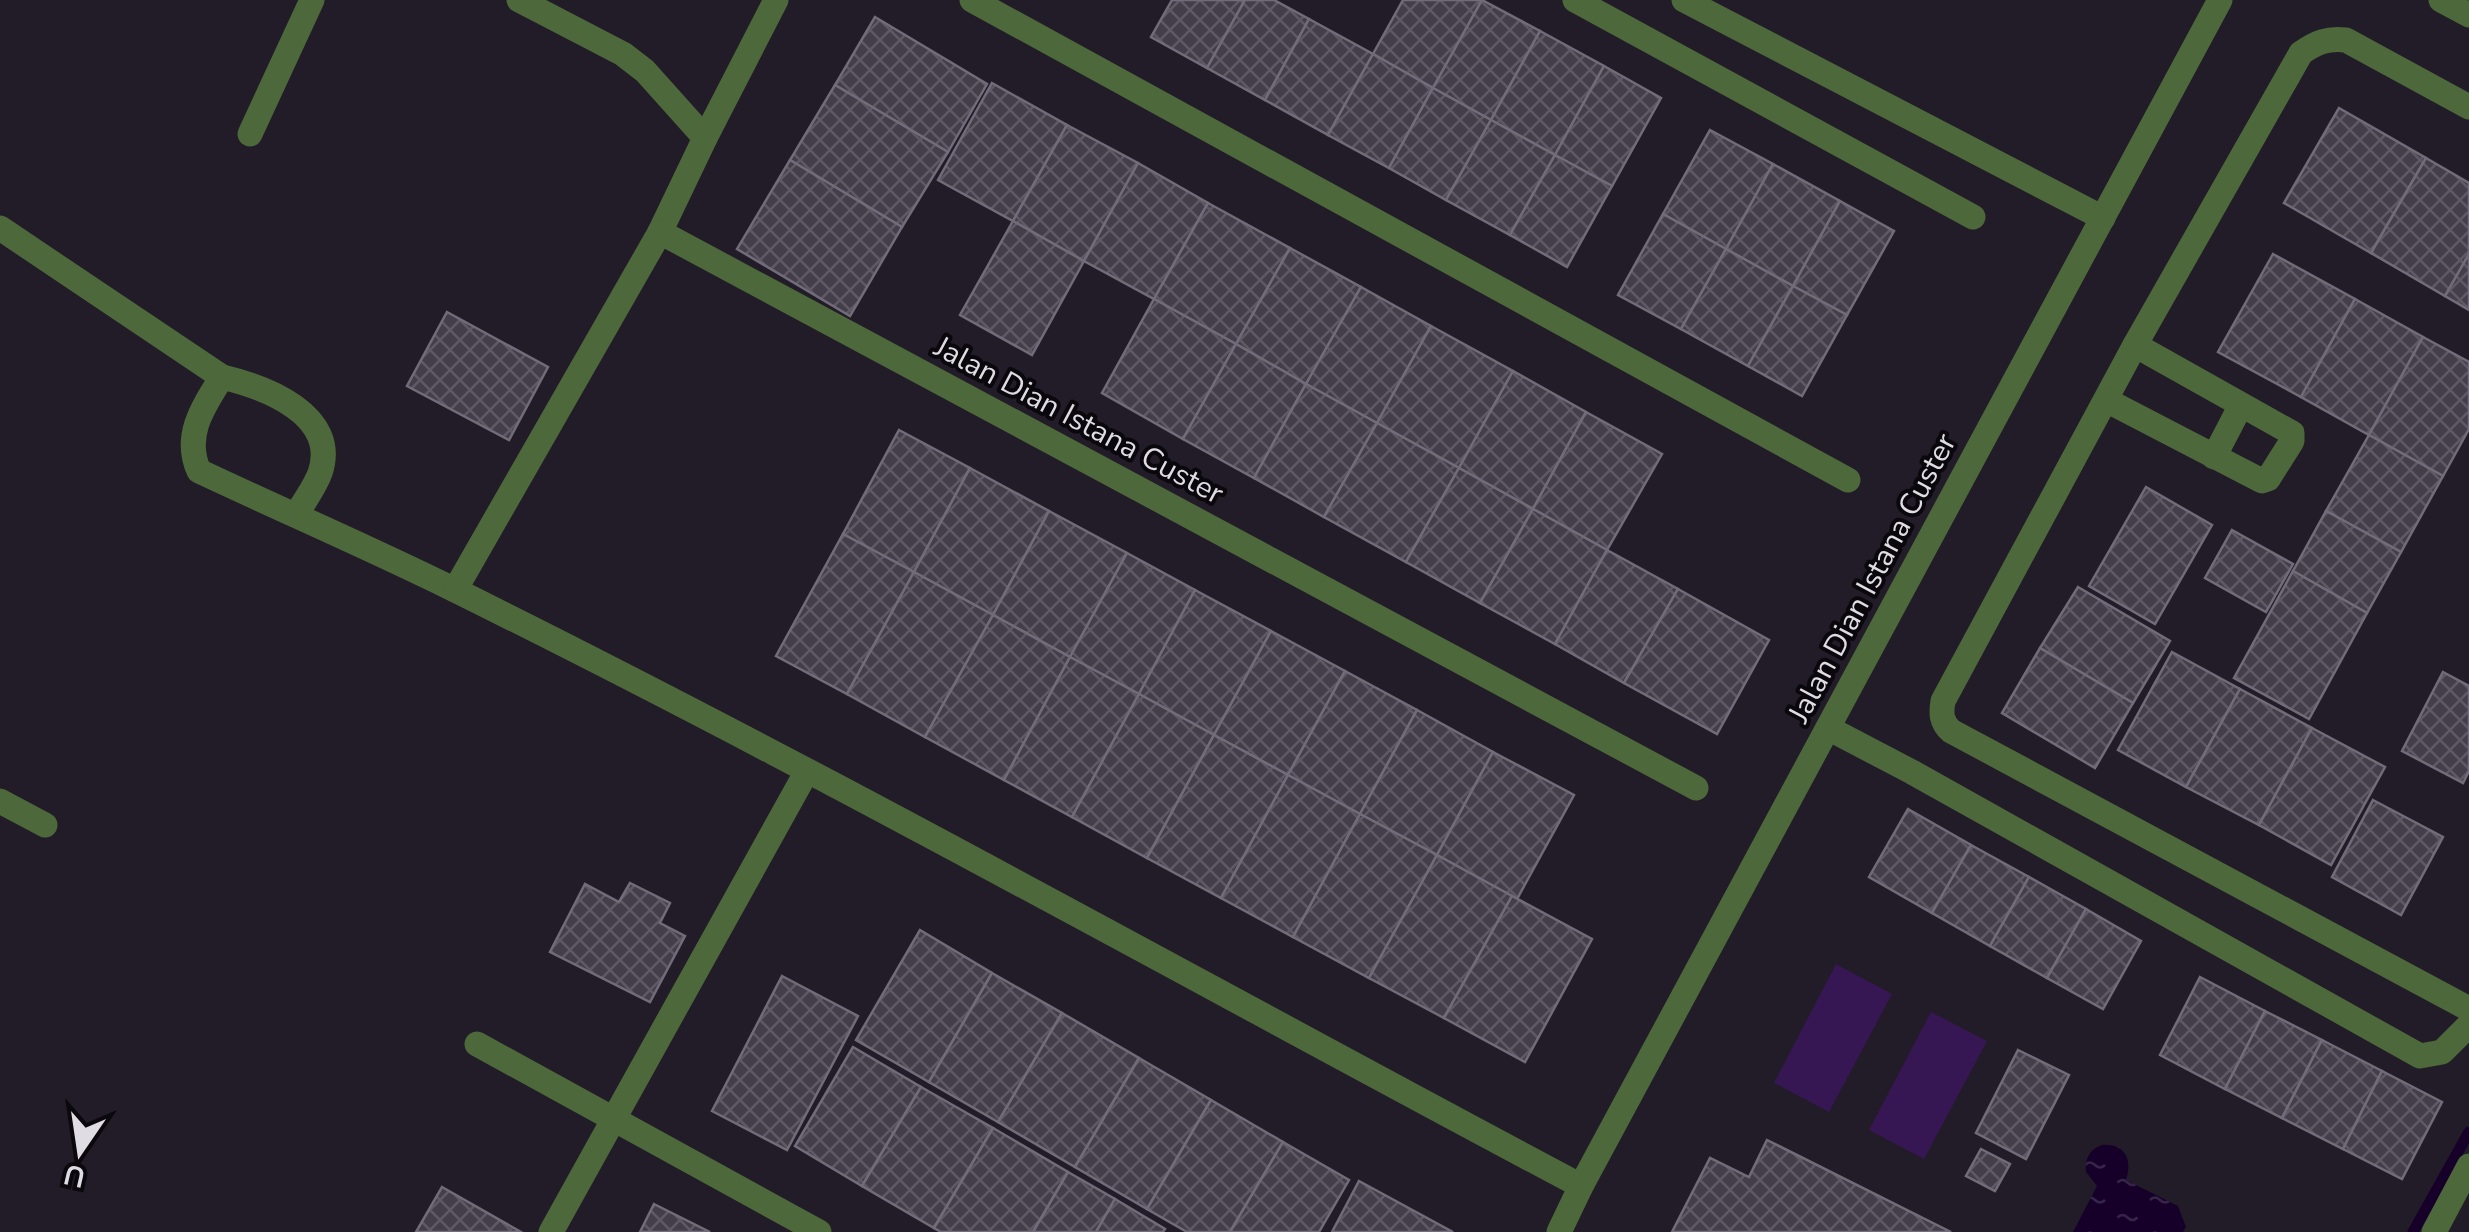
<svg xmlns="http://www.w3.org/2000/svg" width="2469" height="1232" font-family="'Nunito Sans',sans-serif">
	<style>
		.green { fill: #361753 }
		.water { fill: url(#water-ripples) }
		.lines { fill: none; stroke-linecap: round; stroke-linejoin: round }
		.stream { stroke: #16002a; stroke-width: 11 }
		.building { fill: url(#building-cross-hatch); stroke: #726b7a; stroke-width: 2.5 }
		.minor { stroke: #4d683a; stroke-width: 25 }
		.labels { text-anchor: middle; stroke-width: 8; stroke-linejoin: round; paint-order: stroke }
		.street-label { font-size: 30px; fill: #dfdce4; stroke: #0a080d }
	</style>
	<defs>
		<pattern id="water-ripples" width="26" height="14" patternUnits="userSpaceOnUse" patternTransform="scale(2.5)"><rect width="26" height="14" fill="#16002a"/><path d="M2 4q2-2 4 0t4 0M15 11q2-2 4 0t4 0" fill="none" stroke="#372549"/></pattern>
		<pattern id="building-cross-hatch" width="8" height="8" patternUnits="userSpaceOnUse" patternTransform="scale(2.5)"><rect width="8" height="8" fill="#443e4b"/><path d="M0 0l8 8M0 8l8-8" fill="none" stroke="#5f5965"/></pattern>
	</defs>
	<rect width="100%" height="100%" fill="#211c28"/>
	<g class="green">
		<polygon points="1836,964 1892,994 1829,1112 1774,1083"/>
		<polygon points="1931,1012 1987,1041 1924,1159 1869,1130"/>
	</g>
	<path class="water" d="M2102 1145C2125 1143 2133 1160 2126 1180L2178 1206 2186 1227 2183 1232H2073L2097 1186 2086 1172C2085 1158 2089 1150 2102 1145Z"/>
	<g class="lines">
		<polyline class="stream" points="2413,1232 2469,1132"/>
	</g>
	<g class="building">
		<polygon points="1172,0 1245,0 1207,68 1151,37"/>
		<polygon points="1245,0 1274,0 1309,19 1265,100 1207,68"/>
		<polygon points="1403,0 1482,0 1433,88 1373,54"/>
		<polygon points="1482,0 1540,31 1491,120 1433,88"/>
		<polygon points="875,17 987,84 948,152 835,85"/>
		<polygon points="1309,19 1373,54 1328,135 1265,100"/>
		<polygon points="1540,31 1604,66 1555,155 1491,120"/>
		<polygon points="1373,54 1433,88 1389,168 1328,135"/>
		<polygon points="1604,66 1661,98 1612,186 1555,155"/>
		<polygon points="992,83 1067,125 1013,221 938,180"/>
		<polygon points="835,85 948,152 902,227 790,160"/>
		<polygon points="1433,88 1491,120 1446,200 1389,168"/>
		<polygon points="2339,108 2426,158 2371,253 2284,203"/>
		<polygon points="1491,120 1555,155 1510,235 1446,200"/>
		<polygon points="1067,125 1138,163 1084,261 1013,221"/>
		<polygon points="1710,130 1773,164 1726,249 1663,214"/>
		<polygon points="1555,155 1612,186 1567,267 1510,235"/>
		<polygon points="2426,158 2469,183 2469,254 2445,296 2371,253"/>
		<polygon points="790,160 902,227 850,316 737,249"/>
		<polygon points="1138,163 1208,203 1154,299 1084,261"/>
		<polygon points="1773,164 1840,201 1793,286 1726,249"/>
		<polygon points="1840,201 1894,231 1847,315 1793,286"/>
		<polygon points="1208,203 1290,248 1236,344 1154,299"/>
		<polygon points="1663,214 1726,249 1681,329 1618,295"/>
		<polygon points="1013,221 1084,261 1032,355 960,315"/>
		<polygon points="1290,248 1361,287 1306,384 1236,344"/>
		<polygon points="1726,249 1793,286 1748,366 1681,329"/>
		<polygon points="2273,254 2355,299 2301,397 2218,352"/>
		<polygon points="2469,254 2469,310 2445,296"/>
		<polygon points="1793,286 1847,315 1802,396 1748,366"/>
		<polygon points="1361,287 1431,326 1377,423 1306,384"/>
		<polygon points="1154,299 1236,344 1183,439 1102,393"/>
		<polygon points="2355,299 2423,337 2369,435 2301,397"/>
		<polygon points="447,312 548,367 509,440 407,386"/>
		<polygon points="1431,326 1513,371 1459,468 1377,423"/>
		<polygon points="2423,337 2469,362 2469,429 2443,476 2369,435"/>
		<polygon points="1236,344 1306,384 1254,478 1183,439"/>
		<polygon points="1513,371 1586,412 1533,509 1459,468"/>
		<polygon points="1306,384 1377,423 1324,517 1254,478"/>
		<polygon points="1586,412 1662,454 1607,550 1533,509"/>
		<polygon points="1377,423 1459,468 1406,562 1324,517"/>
		<polygon points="899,430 970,468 914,572 843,534"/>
		<polygon points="2369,435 2443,476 2401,552 2326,511"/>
		<polygon points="970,468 1049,511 993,615 914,572"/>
		<polygon points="1459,468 1533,509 1480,603 1406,562"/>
		<polygon points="2146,487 2212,525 2155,624 2089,586"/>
		<polygon points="1533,509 1607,550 1555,644 1480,603"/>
		<polygon points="1049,511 1127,553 1070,657 993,615"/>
		<polygon points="2326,511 2401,552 2367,613 2293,571"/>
		<polygon points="2232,530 2293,564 2266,612 2205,578"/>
		<polygon points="843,534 914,572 847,694 776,656"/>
		<polygon points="1607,550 1678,589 1624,683 1555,644"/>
		<polygon points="1127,553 1195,590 1139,694 1070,657"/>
		<polygon points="2293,571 2367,613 2309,719 2234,678"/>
		<polygon points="914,572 993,615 925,737 847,694"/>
		<polygon points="2078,587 2170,641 2133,703 2040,648"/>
		<polygon points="1678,589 1769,640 1717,734 1624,683"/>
		<polygon points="1195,590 1271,631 1214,735 1139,694"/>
		<polygon points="993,615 1070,657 1004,780 925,737"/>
		<polygon points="1271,631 1345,671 1288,775 1214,735"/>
		<polygon points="2040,648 2133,703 2095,768 2002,713"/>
		<polygon points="2172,652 2240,689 2186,787 2118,750"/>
		<polygon points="1070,657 1139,694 1072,817 1004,780"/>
		<polygon points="1345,671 1417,710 1360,814 1288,775"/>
		<polygon points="2443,672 2469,686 2469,771 2463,783 2402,751"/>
		<polygon points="2240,689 2312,728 2259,825 2186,787"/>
		<polygon points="1139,694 1214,735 1147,858 1072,817"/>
		<polygon points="1417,710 1493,752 1437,855 1360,814"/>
		<polygon points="2312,728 2385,767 2331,865 2259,825"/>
		<polygon points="1214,735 1288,775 1221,898 1147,858"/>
		<polygon points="1493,752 1574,795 1517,899 1437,855"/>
		<polygon points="1288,775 1360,814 1293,937 1221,898"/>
		<polygon points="2373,800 2443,837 2401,915 2332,877"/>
		<polygon points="1908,809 1971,845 1932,913 1869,877"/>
		<polygon points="1360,814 1437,855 1369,978 1293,937"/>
		<polygon points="1971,845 2029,877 1990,946 1932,913"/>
		<polygon points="1437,855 1512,896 1444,1018 1369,978"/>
		<polygon points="2029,877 2086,909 2047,978 1990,946"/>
		<polygon points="630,883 670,903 660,923 685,936 650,1002 550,952 585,884 619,902"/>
		<polygon points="1512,896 1592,939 1525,1062 1444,1018"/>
		<polygon points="2086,909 2141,941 2103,1009 2047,978"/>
		<polygon points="920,930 992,973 929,1082 856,1040"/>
		<polygon points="992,973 1062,1013 998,1122 929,1082"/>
		<polygon points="782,976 858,1016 787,1150 712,1111"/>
		<polygon points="2200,977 2265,1011 2225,1089 2160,1055"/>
		<polygon points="2265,1011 2322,1040 2282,1118 2225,1089"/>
		<polygon points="1062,1013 1139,1058 1075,1167 998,1122"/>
		<polygon points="2322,1040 2382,1071 2343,1149 2282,1118"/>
		<polygon points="853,1047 921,1087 862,1186 795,1146"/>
		<polygon points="2018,1050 2069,1075 2026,1159 1976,1133"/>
		<polygon points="1139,1058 1211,1100 1147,1209 1075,1167"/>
		<polygon points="2382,1071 2442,1102 2402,1179 2343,1149"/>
		<polygon points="921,1087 993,1128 934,1228 862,1186"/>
		<polygon points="1211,1100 1283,1142 1230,1232 1187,1232 1147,1209"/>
		<polygon points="993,1128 1068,1172 1033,1232 941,1232 934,1228"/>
		<polygon points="1767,1140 1951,1232 1672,1232 1710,1158 1749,1177"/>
		<polygon points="1283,1142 1349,1180 1319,1232 1230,1232"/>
		<polygon points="1981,1149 2010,1164 1995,1191 1966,1176"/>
		<polygon points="1068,1172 1115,1199 1096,1232 1033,1232"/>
		<polygon points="1359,1181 1453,1232 1332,1232"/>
		<polygon points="442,1187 521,1232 416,1232"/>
		<polygon points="1115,1199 1165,1229 1163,1232 1096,1232"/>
		<polygon points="654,1204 710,1232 640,1232"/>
	</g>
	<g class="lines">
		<g class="minor">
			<polyline points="519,0 623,54 645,71 705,138"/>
			<polyline points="776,0 705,138 660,232 1696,788"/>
			<polyline points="972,0 1848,480"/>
			<polyline points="1575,0 1973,217"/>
			<polyline points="1684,0 2103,218"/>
			<polyline points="2441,0 2469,15"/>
			<path d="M2469 107 2346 40C2327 38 2317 42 2301 53L2135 345 1943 701C1941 713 1941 722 1951 731L2469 1009"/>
			<polyline points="250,134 312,0"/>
			<path d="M0 228 222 377C203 407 183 436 199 471 284 511 370 548 455 590 835 778 1206 987 1581 1186"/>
			<path d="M222 377C265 387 340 415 320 473 315 487 304 501 297 514"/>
			<polyline points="2106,400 2262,481 2268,479 2292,441 2292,433 2135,345"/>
			<polyline points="2214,457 2241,405"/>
			<polyline points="455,590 660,232"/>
			<polyline points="1828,728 1912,772 2420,1056 2442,1052 2469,1025"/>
			<polyline points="0,801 45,825"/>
			<polyline points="477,1044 819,1232"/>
			<polyline points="551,1232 807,771"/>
			<polyline points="1559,1232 1581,1186 2220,0"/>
			<polyline points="2434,1232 2469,1166"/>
		</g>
	</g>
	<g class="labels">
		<g class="street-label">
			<text transform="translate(1079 420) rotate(28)" y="10">Jalan Dian Istana Custer</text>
			<text transform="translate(1872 578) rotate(-62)" y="10">Jalan Dian Istana Custer</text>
		</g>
	</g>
	<g transform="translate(80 1152) rotate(193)" stroke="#0a080d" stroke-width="8" paint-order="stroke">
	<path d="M0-8L18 38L0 25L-18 38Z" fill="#dfdce4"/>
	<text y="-15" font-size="28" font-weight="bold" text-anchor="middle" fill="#dfdce4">U</text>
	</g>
</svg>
